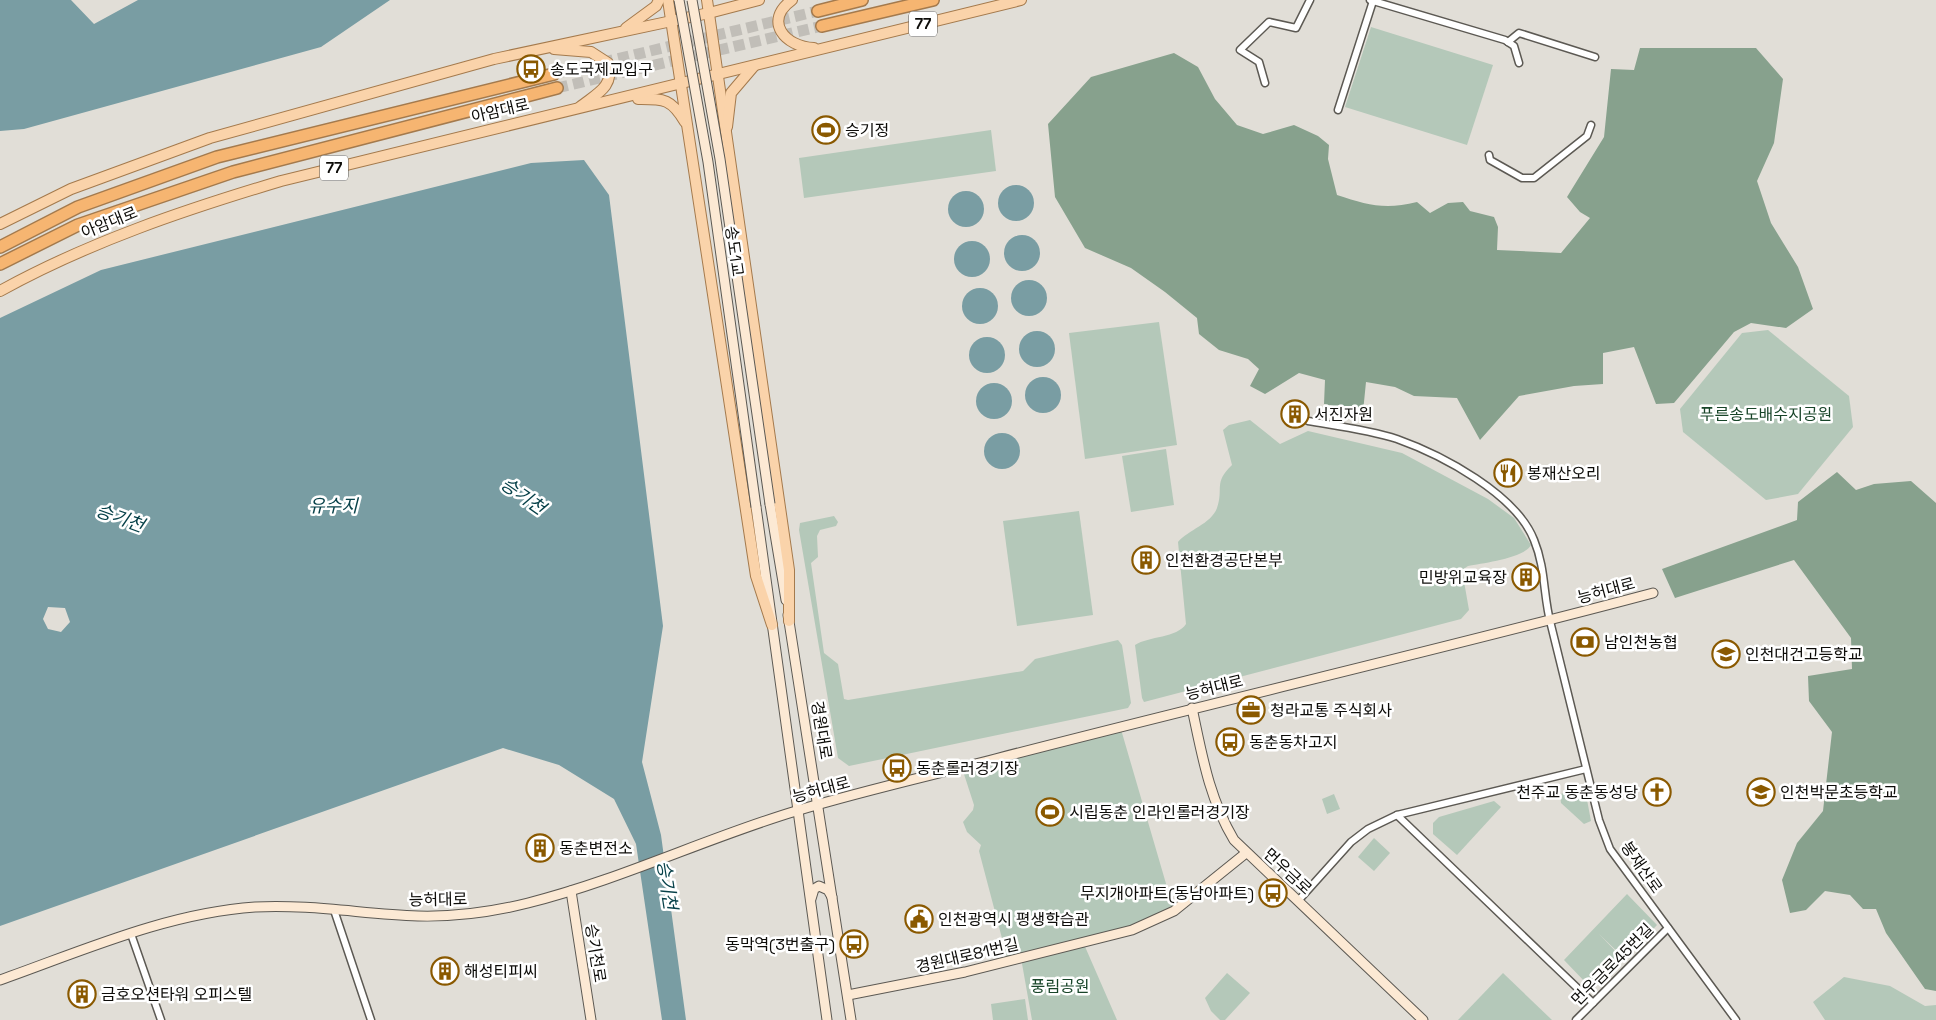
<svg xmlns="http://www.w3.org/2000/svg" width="1936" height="1020" font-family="'Space Grotesk','Noto Sans KR',sans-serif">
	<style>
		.green { fill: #b4c8b9 }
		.forest { fill: #87a18d }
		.water { fill: #799da3; fill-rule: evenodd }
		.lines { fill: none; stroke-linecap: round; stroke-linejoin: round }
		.highway-tunnel { stroke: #c1beb8; stroke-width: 11; stroke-dasharray: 11 5.5; stroke-linecap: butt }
		.street-casing { stroke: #5c5953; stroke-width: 9 }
		.secondary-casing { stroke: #5c5953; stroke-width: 11 }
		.primary-casing { stroke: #a47a4d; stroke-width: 12 }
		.highway-casing { stroke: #a47a4d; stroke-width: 14 }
		.street { stroke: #fff; stroke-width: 6 }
		.secondary { stroke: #fce9d4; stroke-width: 9 }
		.primary { stroke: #fad3aa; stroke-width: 10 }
		.highway { stroke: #f6b571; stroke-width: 11 }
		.secondary-bridge-casing { stroke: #5c5953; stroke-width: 11; stroke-linecap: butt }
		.secondary-bridge { stroke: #fce9d4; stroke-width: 9 }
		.labels { text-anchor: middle; stroke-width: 5; stroke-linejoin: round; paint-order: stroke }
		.shield { fill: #fff; stroke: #565553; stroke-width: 1 }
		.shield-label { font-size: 15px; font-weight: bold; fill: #0d0c09 }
		.poi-label { font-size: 16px; fill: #0d0c09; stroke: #fff; text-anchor: start }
		.street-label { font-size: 16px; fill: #0d0c09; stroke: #fff }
		.park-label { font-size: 16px; fill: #184529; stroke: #fff }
		.water-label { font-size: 18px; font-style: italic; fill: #074149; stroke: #fff }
	</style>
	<rect width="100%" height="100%" fill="#e1ded7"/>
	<g class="green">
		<polygon points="1371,27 1493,65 1467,145 1345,107"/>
		<polygon points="991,130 996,171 804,198 799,158"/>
		<polygon points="1159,322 1177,445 1085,459 1069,333"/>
		<polygon points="1768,330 1849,396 1853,427 1798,494 1766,500 1683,432 1680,409 1742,333"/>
		<path d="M1250 420 1280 444 1308 431 1402 453 1488 499 1514 518 1531 545C1524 558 1483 563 1468 566L1462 570 1469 610 1461 619 1144 702 1142 698 1135 645C1149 636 1177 638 1186 624L1178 542C1188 530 1211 524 1217 508 1224 488 1213 483 1232 465L1223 430 1229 425Z"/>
		<polygon points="1166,449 1174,505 1131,512 1122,456"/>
		<polygon points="1079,511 1093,615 1017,626 1003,521"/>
		<polygon points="834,516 838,522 836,526 820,530 817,536 818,557 811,563 824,653 838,664 844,699 848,700 1023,671 1035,659 1118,640 1122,645 1131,703 1128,708 849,766 838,758 799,530 800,523"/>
		<polygon points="1120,726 1174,911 1158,920 1083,942 1117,1020 1032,1020 1021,958 1008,961 979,851 981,845 967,832 963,822 973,810 974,805 962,768"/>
		<polygon points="1585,789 1591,821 1584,824 1561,803 1560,794"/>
		<polygon points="1334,794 1340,809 1327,814 1322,799"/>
		<polygon points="1494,801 1501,807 1457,855 1433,834 1433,823 1439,817"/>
		<polygon points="1374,838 1390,853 1374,871 1358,857"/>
		<polygon points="1627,894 1657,925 1625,959 1599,934 1623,959 1600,983 1587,984 1564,960"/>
		<polygon points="1227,973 1250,993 1225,1020 1220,1020 1211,1011 1205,998"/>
		<polygon points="1503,973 1552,1020 1458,1020"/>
		<polygon points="1844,977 1890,986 1925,1006 1936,1005 1936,1020 1825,1020 1813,1002"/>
		<polygon points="1025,999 1028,1020 993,1020 991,1004"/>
	</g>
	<g class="forest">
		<path d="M1640 48H1756L1783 79 1774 143 1757 181 1771 223 1798 267 1813 309 1786 328 1751 323 1734 332 1674 403 1656 404 1634 347 1603 353V384L1574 386 1519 396 1480 440 1457 398 1414 396 1395 387 1366 382 1363 412 1324 404 1325 380 1299 373 1265 394 1250 386 1259 369 1248 359 1219 350 1199 334 1197 318 1165 292 1131 268 1085 248 1055 197 1048 124 1091 77 1174 53 1198 67 1215 99 1237 125 1263 134 1294 125 1318 136 1329 145 1328 159 1337 195C1367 205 1385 210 1417 202L1430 213 1448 203 1463 202 1470 211 1494 217 1498 227 1497 250 1561 253 1590 218 1580 212 1567 197 1604 137 1611 69 1634 70Z"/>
		<polygon points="1837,472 1856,490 1874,484 1911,481 1936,503 1936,991 1925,989 1886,933 1876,909 1863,909 1850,895 1825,891 1806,910 1790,913 1782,880 1797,843 1823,811 1832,732 1809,701 1808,676 1852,669 1851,638 1794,560 1675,598 1662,569 1797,520 1798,502"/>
	</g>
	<g class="water">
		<polygon points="0,0 71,0 94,24 138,0 390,0 321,47 24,129 0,131"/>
		<path d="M584 160 609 195 663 626 642 762 661 835 686 1020H662L636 844 614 799 559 765 503 748 0 926V318L101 270 531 163ZM48 607 65 608 70 622 61 632 48 629 43 619Z"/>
		<circle cx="1016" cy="203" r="18"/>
		<circle cx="966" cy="209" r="18"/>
		<circle cx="1022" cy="253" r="18"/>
		<circle cx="972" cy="259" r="18"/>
		<circle cx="1029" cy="298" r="18"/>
		<circle cx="980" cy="306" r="18"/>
		<circle cx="1037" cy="349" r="18"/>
		<circle cx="987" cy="355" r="18"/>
		<circle cx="1043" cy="395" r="18"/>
		<circle cx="994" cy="401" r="18"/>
		<circle cx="1002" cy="451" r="18"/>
	</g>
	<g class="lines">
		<g class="highway-tunnel">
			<polyline points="554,74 818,11"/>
			<polyline points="557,88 822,26"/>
		</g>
		<g class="street-casing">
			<g id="street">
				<polyline points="1370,0 1505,40 1514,46 1519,63"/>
				<polyline points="1508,42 1519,33 1595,57"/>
				<polyline points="1265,83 1259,62 1240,50 1269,22 1296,28 1310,0"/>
				<polyline points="1338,110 1373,1"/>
				<polyline points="1489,155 1490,160 1522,178 1534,178 1587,136 1591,125"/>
				<path d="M1308 421C1337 426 1369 430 1397 439 1442 455 1516 494 1534 540 1546 569 1543 596 1551 625 1567 690 1583 755 1599 820L1610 849 1736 1020"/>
				<polyline points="1397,815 1593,1003"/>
				<polyline points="1298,901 1351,842 1368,829 1397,815 1586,769"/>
				<polyline points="334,910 371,1020"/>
				<polyline points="131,934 161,1020"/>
				<polyline points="1576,1020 1668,928"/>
			</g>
		</g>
		<g class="secondary-casing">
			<g id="secondary">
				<polyline points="770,504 786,600"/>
				<polyline points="756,507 827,1020"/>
				<polyline points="788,615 851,1020"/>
				<path d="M1192 708C1202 755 1209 798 1234 840L1423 1020"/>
				<polyline points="571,891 591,1020"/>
				<polyline points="811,899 814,889 819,886 828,890 832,897"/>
				<path d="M0 980C82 951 167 913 255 907 309 904 364 914 418 916 455 917 492 912 528 903 620 880 706 838 796 811 862 791 929 776 995 759 1214 702 1435 651 1653 593"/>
				<polyline points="848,995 965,972 1132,930 1174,911 1246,853"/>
			</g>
		</g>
		<g class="primary-casing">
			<g id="primary">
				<polyline points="668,0 756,576 772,625"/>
				<polyline points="707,0 789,570 789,621"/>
				<path d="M792 0C763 21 785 47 814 48"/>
				<polyline points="626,28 656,6 659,0"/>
				<path d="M554 49 591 52 608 63C615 87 596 94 580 107"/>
				<path d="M638 99C663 99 671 98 685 122"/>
				<polyline points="727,127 731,93 754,66"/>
				<polyline points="0,224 71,189 210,138 494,59 709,13 759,0"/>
				<path d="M0 291C89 242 184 210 281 181L1021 0"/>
			</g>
		</g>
		<g class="highway-casing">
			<g id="highway">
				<polyline points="818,11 862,0"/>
				<polyline points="822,26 933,0"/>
				<polyline points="0,247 78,207 217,157 554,74"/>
				<polyline points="0,264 78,225 233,172 557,88"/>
			</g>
		</g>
		<use href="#street" class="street"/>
		<use href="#secondary" class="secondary"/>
		<use href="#primary" class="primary"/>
		<use href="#highway" class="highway"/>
		<g class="secondary-bridge-casing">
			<g id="secondary-bridge">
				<polyline points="679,0 708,162 756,507"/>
				<polyline points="692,0 720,159 770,504"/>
			</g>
		</g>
		<use href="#secondary-bridge" class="secondary-bridge"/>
	</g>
	<defs>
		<g id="bus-ring" transform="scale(1.4375)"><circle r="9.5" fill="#fff" stroke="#8a5900" stroke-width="1.5"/><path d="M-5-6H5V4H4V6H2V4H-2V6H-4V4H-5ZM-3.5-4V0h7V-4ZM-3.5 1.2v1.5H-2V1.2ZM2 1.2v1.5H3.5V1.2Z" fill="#8a5900"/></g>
		<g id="stadium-ring" transform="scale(1.4375)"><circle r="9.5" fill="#fff" stroke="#8a5900" stroke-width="1.5"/><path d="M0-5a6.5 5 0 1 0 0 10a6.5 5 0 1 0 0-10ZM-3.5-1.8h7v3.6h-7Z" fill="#8a5900"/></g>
		<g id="building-ring" transform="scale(1.4375)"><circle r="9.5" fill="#fff" stroke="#8a5900" stroke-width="1.5"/><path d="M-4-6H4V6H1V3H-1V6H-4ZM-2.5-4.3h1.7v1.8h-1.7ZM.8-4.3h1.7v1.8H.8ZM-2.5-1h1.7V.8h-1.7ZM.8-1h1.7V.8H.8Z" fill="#8a5900"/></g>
		<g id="restaurant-ring" transform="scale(1.4375)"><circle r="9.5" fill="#fff" stroke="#8a5900" stroke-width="1.5"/><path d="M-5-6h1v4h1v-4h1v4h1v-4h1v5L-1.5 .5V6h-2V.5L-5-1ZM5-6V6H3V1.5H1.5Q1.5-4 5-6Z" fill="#8a5900"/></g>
		<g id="bank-ring" transform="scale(1.4375)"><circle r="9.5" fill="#fff" stroke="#8a5900" stroke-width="1.5"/><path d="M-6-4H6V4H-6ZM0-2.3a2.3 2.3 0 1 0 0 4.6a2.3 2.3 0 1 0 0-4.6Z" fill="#8a5900"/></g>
		<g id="school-ring" transform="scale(1.4375)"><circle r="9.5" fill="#fff" stroke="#8a5900" stroke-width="1.5"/><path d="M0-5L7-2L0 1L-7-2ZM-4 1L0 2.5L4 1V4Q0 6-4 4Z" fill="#8a5900"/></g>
		<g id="office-ring" transform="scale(1.4375)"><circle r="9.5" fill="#fff" stroke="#8a5900" stroke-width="1.5"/><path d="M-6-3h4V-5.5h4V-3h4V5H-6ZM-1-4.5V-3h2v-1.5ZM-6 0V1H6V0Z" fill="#8a5900"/></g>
		<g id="church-ring" transform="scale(1.4375)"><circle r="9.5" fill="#fff" stroke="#8a5900" stroke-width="1.5"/><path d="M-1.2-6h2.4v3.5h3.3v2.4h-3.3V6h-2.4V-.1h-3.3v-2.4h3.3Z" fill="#8a5900"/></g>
		<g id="civic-ring" transform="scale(1.4375)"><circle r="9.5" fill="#fff" stroke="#8a5900" stroke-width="1.5"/><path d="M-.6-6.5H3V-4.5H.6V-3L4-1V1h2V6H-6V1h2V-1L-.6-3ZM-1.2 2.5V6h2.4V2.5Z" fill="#8a5900"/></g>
	</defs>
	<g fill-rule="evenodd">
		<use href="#bus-ring" x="531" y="69"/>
		<use href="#stadium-ring" x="826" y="130"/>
		<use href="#building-ring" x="1295" y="414"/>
		<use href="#restaurant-ring" x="1508" y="473"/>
		<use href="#building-ring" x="1146" y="560"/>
		<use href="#building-ring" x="1526" y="577"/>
		<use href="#bank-ring" x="1585" y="642"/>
		<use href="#school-ring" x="1726" y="654"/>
		<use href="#office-ring" x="1251" y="710"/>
		<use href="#bus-ring" x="1230" y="742"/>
		<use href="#bus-ring" x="897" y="768"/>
		<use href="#church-ring" x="1657" y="792"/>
		<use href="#school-ring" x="1761" y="792"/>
		<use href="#stadium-ring" x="1050" y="812"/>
		<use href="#building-ring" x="540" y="848"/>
		<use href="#bus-ring" x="1273" y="893"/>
		<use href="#civic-ring" x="919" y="919"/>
		<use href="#bus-ring" x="854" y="944"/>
		<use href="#building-ring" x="445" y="971"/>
		<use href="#building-ring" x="82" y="994"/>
	</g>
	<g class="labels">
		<g class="shield">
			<rect x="909" y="11.5" width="28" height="25" rx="4"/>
			<rect x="320" y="155.5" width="28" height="25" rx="4"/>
		</g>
		<g class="shield-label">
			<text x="923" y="29">77</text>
			<text x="334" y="173">77</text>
		</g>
		<g class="poi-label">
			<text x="550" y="75">송도국제교입구</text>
			<text x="845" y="136">승기정</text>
			<text x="1314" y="420">서진자원</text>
			<text x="1527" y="479">봉재산오리</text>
			<text x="1165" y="566">인천환경공단본부</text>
			<text x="1507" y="583" text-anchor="end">민방위교육장</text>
			<text x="1604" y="648">남인천농협</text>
			<text x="1745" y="660">인천대건고등학교</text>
			<text x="1270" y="716">청라교통 주식회사</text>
			<text x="1249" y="748">동춘동차고지</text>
			<text x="916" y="774">동춘롤러경기장</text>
			<text x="1638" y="798" text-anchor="end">천주교 동춘동성당</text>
			<text x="1780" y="798">인천박문초등학교</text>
			<text x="1069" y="818">시립동춘 인라인롤러경기장</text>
			<text x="559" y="854">동춘변전소</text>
			<text x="1254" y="899" text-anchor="end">무지개아파트(동남아파트)</text>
			<text x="938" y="925">인천광역시 평생학습관</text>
			<text x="835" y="950" text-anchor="end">동막역(3번출구)</text>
			<text x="464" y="977">해성티피씨</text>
			<text x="101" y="1000">금호오션타워 오피스텔</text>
		</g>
		<g class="street-label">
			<text transform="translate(500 110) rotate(-13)" y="6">아암대로</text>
			<text transform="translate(109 222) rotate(-22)" y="6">아암대로</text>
			<text transform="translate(735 251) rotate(82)" y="6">송도1교</text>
			<text transform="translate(1606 590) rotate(-15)" y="6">능허대로</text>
			<text transform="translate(1214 687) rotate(-14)" y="6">능허대로</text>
			<text transform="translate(822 730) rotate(81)" y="6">경원대로</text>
			<text transform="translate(821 789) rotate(-15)" y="6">능허대로</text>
			<text transform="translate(1642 867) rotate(55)" y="6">봉재산로</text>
			<text transform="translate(1288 871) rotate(43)" y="6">먼우금로</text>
			<text transform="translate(438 899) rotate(-1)" y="6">능허대로</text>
			<text transform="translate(596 953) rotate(81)" y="6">승기천로</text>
			<text transform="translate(967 955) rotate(-13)" y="6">경원대로81번길</text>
			<text transform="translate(1612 964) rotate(-45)" y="6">먼우금로45번길</text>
		</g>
		<g class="park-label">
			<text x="1766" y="420">푸른송도배수지공원</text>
			<text x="1060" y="992">풍림공원</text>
		</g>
		<g class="water-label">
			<text transform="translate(523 496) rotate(35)" y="6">승기천</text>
			<text x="333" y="512">유수지</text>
			<text transform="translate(120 518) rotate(20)" y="6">승기천</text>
			<text transform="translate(667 885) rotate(81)" y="6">승기천</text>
		</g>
	</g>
</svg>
